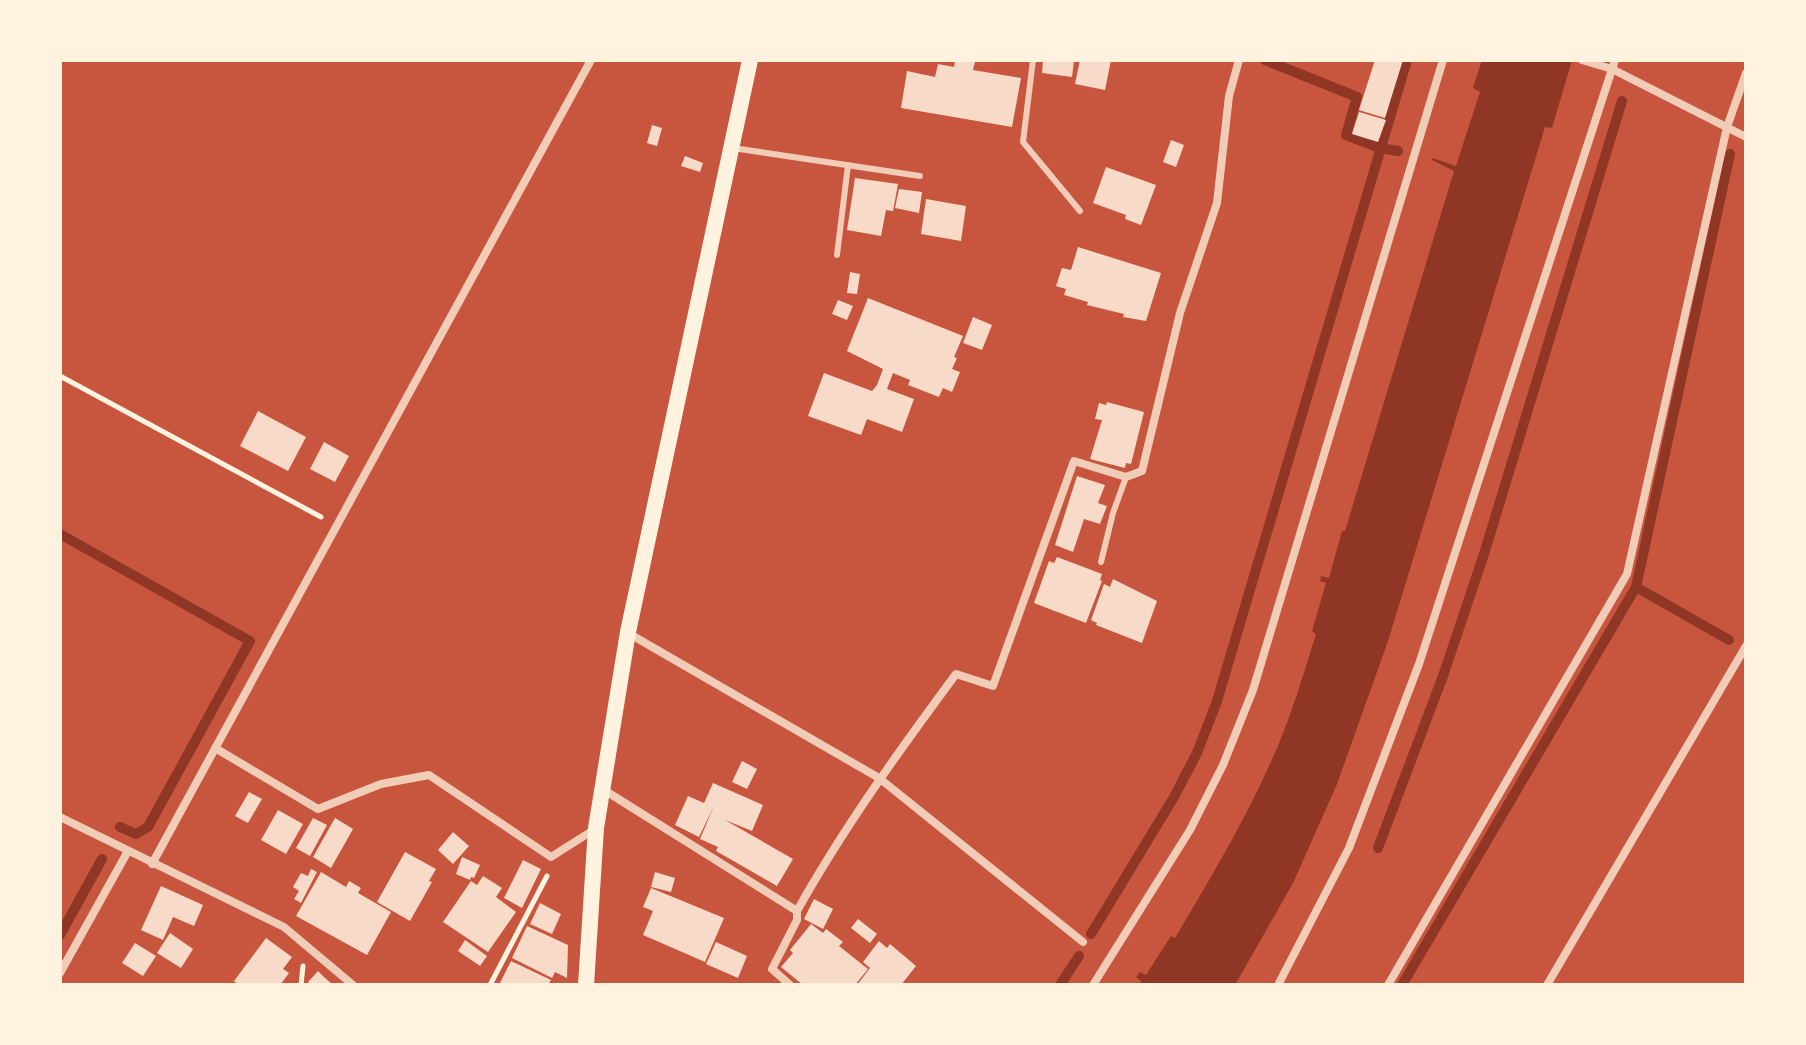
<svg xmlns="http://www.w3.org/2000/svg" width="1806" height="1045" font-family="'DejaVu Sans',sans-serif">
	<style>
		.water { fill: #8f3625 }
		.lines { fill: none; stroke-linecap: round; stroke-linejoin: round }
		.stream { stroke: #8f3625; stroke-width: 10 }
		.building { fill: #f7dbc8 }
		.path { stroke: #fff3e0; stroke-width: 5 }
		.service { stroke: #f1ccb7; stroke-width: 6 }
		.minor { stroke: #f1ccb7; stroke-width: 8 }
		.secondary { stroke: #fff3e0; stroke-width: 16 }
	</style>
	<rect width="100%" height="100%" fill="#c8553d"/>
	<path class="water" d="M1482 60H1572L1552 128 1545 127 1388 641 1337 784 1293 883 1235 985H1139L1141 981 1136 977 1140 972 1146 975 1171 936 1175 938C1208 882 1242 826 1269 766 1289 724 1302 679 1316 634L1312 631 1326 583 1320 581 1321 576 1329 578 1342 531H1345L1454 171 1432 160 1433 158 1456 166 1480 92 1473 88Z"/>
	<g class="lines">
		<g class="stream">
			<polyline points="1265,60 1357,97 1346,135 1380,148 1398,151"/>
			<polyline points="60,534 250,641 148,827 136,834 120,827"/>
			<polyline points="1636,587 1729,640"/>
			<polyline points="1378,848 1443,676 1484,554 1622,101"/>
			<polyline points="1091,934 1174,797 1197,753 1217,701 1407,60"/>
			<polyline points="60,935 102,859"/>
			<polyline points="1060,985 1079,956"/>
			<polyline points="1402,985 1636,587 1730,154"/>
		</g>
	</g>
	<g class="building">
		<polygon points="955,60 975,62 973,70 1021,78 1012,127 901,108 907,71 935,77 938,64 954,67"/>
		<polygon points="1043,60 1074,60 1072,77 1042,73"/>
		<polygon points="1080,60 1111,60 1105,90 1075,84"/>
		<polygon points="1375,60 1403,60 1385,118 1359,110"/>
		<polygon points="1359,112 1386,120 1378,142 1352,134"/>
		<polygon points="652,125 662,128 657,146 647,143"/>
		<polygon points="1171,140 1184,145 1176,167 1163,162"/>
		<polygon points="685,156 703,163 700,172 681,166"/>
		<polygon points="1106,167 1156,185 1141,225 1125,219 1126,215 1093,203"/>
		<polygon points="855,178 898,184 893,211 886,210 881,236 847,230"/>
		<polygon points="899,189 922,192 919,213 895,208"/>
		<polygon points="926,199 966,206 961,241 921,234"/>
		<polygon points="1078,247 1161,273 1146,321 1123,317 1124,314 1087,305 1088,302 1064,295 1066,289 1056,286 1062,268 1071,270"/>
		<polygon points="850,272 860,274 857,294 847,293"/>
		<polygon points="868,298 963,336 954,357 957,358 952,369 960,372 952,392 943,388 939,397 908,385 910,380 893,373 887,389 914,399 902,432 867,419 861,435 808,416 824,373 872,391 877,385 883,369 847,351"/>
		<polygon points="838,300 853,306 847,320 832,314"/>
		<polygon points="973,317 992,325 982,350 963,343"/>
		<polygon points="1107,402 1144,412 1131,464 1126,463 1125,468 1090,459 1102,420 1095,419 1099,403 1106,405"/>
		<polygon points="258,411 306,437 288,471 240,446"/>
		<polygon points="324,442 349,456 335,482 310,469"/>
		<polygon points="1077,476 1105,485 1098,503 1107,506 1100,524 1084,519 1073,552 1055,545"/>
		<polygon points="1057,557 1102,574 1100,580 1102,581 1086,623 1034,603 1049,561 1054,563"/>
		<polygon points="1113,579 1157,601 1142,643 1096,625 1097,623 1091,620 1104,584 1110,587"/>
		<polygon points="742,761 757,769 747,789 732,782"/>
		<polygon points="713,783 763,805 752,831 725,820 793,859 777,886 716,851 718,847 700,839 714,806 699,837 675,825 688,796 704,803"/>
		<polygon points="249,792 262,799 248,823 235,816"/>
		<polygon points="278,810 303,824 286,854 261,840"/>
		<polygon points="313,818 327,825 310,856 296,848"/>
		<polygon points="335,818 353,829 331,868 313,857"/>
		<polygon points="453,832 469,846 453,864 438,850"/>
		<polygon points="405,852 436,869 429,881 432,882 410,921 377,902"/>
		<polygon points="462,857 480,865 474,878 471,877 470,880 456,874"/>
		<polygon points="523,860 541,869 522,908 504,898"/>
		<polygon points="311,869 317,872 301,903 294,899 299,891 293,887 301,873 308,876"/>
		<polygon points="321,872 346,887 349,881 361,888 358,893 391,912 367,955 296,916"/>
		<polygon points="655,872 675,878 671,892 651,887"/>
		<polygon points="483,876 502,888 496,897 516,912 488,952 443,922 471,881 477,885"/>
		<polygon points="161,886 203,905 194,926 173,917 163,940 141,930"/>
		<polygon points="651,888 724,918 705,962 643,935 653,911 643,907"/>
		<polygon points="814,899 833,909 823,929 804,919"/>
		<polygon points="540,903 561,914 552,934 530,924"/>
		<polygon points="858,919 877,934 870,943 851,928"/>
		<polygon points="811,924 823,933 826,929 843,942 839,946 868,969 855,985 803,985 781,967 793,953 790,950"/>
		<polygon points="527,926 568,945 567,978 555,972 552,978 512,958"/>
		<polygon points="170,933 193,949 181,968 157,953"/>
		<polygon points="266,938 292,957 283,969 289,973 280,985 239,985 234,981"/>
		<polygon points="465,940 487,956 480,966 458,951"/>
		<polygon points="879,941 887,948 890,944 916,966 901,985 857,985 870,968 863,962"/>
		<polygon points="716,942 747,956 738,978 706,964"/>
		<polygon points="135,943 156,956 143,976 122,963"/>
		<polygon points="511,961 551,980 548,985 499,985"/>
		<polygon points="318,971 324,977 333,985 311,985 308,982"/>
	</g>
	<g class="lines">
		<g class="path">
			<polyline points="60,376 321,517"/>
			<polyline points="301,985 303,966"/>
			<polyline points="490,985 547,876"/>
		</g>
		<g class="service">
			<polyline points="1033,60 1023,142 1080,211"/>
			<polyline points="733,148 920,176"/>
			<polyline points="837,255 848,165"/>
			<polyline points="1101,562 1113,513 1126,477"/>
		</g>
		<g class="minor">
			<polyline points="1582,60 1612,69 1746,137"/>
			<polyline points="628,633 879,778 1083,942"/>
			<polyline points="215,748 318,809 381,784 429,775 551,857 595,829"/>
			<path d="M604 790 797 911C844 827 899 751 956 674L993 686 1074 461 1126 477 1142 471 1180 313 1217 203 1229 96 1239 60"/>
			<polyline points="60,817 284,927 353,985"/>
			<polyline points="152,864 591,60"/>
			<polyline points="60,973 128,851"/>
			<polyline points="790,985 772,969 797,920 797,911"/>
			<polyline points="1093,985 1190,830 1223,765 1253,690 1443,60"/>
			<polyline points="1278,985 1349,848 1419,664 1615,60"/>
			<polyline points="1388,985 1627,574 1727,127 1746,73"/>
			<polyline points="1547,985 1746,646"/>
		</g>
		<polyline class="secondary" points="586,985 596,828 628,632 750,60"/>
	</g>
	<rect width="1806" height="1045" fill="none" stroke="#fff3e0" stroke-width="124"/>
</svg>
